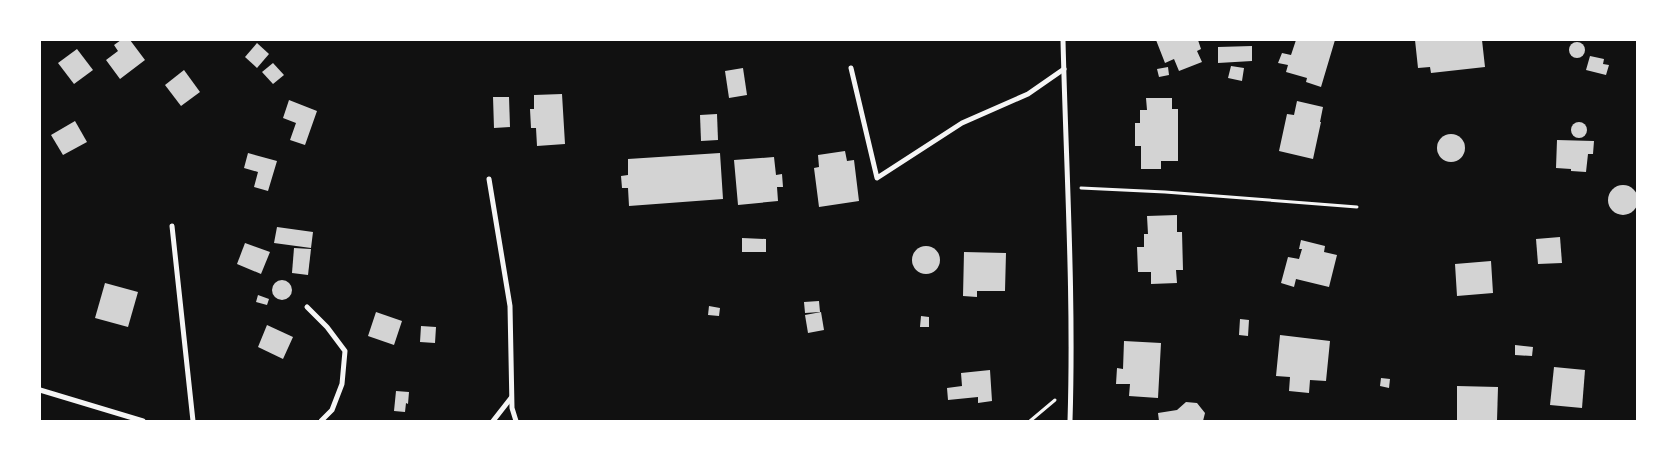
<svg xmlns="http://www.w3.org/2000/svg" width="1677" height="461" font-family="Rubik,sans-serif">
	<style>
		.building { fill: #d3d3d3 }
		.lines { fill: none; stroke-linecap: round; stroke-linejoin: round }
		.path { stroke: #f5f5f5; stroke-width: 3 }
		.minor { stroke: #f5f5f5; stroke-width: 5 }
	</style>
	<rect width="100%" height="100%" fill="#111"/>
	<g class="building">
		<polygon points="121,40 130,40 145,60 120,79 106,60 118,51 114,45"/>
		<polygon points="1156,40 1198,40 1201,49 1197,51 1202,62 1179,71 1174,59 1165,63"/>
		<polygon points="1296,40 1335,40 1321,87 1306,82 1307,78 1286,72 1288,65 1278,63 1282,53 1291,55"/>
		<polygon points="1415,40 1482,40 1485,67 1431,73 1430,67 1418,68"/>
		<circle cx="1577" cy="50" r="8"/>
		<polygon points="257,43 269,54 257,68 245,57"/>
		<polygon points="1252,46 1252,61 1218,63 1218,47"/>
		<polygon points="77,49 93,70 74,84 58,63"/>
		<polygon points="1590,56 1604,59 1603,64 1609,65 1606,75 1586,70"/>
		<polygon points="273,63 284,75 273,84 262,72"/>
		<polygon points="1231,66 1244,68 1242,81 1228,78"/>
		<polygon points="1168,67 1169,75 1159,77 1157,69"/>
		<polygon points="743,68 747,95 729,98 725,71"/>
		<polygon points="184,70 200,92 181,106 165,85"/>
		<polygon points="562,94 565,144 537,146 536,128 531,128 530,109 534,109 534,95"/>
		<polygon points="493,97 509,97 510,127 494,128"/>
		<polygon points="1146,98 1172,98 1172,109 1178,109 1178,161 1161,161 1161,169 1141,169 1141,146 1135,146 1135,123 1140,123 1140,110 1147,110"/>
		<polygon points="289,100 317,111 305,145 290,140 296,123 283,118"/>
		<polygon points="1297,101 1323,107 1320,122 1321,122 1313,159 1279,151 1287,114 1294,115"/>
		<polygon points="717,114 718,140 701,141 700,115"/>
		<polygon points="75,121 87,142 63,155 51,135"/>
		<circle cx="1579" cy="130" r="8"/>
		<circle cx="1451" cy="148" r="14"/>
		<polygon points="1557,140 1594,141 1593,154 1588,154 1586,172 1571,171 1571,169 1556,168"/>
		<polygon points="845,151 847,161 854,160 859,201 819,207 814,168 819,167 818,155"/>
		<polygon points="248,153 277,161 268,191 254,187 258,172 244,168"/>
		<polygon points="720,153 723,199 629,206 628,188 622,188 621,176 628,175 628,159"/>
		<polygon points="774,157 776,175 782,174 783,187 777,187 778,201 738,205 734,160"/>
		<circle cx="1623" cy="200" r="15"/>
		<polygon points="1177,215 1177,232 1182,232 1183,270 1176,270 1177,283 1151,284 1151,272 1138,272 1137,247 1144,247 1144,234 1148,234 1147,216"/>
		<polygon points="277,227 313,232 311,248 274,243"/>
		<polygon points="1560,237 1562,263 1538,264 1536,239"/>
		<polygon points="742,238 766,239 766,252 742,252"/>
		<polygon points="1301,240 1325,246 1324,252 1337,255 1329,287 1296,279 1294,287 1281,283 1288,257 1299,259 1302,249 1299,249"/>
		<polygon points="245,243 270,252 261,274 237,264"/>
		<circle cx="926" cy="260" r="14"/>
		<polygon points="294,248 311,249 308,275 292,273"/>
		<polygon points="964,252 1006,253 1005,291 977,291 977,297 963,296"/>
		<polygon points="1491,261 1493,293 1457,296 1455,264"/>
		<circle cx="282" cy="290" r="10"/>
		<polygon points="105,283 138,292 128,327 95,318"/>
		<polygon points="258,295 269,299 267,305 256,302"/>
		<polygon points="819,301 820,312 805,313 804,302"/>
		<polygon points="709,306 720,308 719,316 708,315"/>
		<polygon points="376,312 402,321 394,345 368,336"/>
		<polygon points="821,312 824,330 808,333 805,315"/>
		<polygon points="921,316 929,317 929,327 920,327"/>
		<polygon points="1240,319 1249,320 1248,336 1239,335"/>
		<polygon points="267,325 293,337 283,359 258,347"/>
		<polygon points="421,326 436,327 435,343 420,342"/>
		<polygon points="1280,335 1330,341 1326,381 1310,380 1309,393 1289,391 1290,377 1276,376"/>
		<polygon points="1124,341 1161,343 1158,398 1129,396 1130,384 1116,384 1117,368 1123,369"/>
		<polygon points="1515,345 1533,347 1532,356 1515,355"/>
		<polygon points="1554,367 1585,370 1582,408 1550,405"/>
		<polygon points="990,370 992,401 978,403 978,397 948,400 947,388 962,386 961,373"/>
		<polygon points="1381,378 1390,379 1389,388 1380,386"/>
		<polygon points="1457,386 1498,387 1497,421 1457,421"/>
		<polygon points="396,391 409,392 408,404 406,403 405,412 394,411"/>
		<polygon points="1186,402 1197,403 1205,413 1203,421 1159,421 1158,413 1177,410"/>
	</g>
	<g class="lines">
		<g class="path">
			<polyline points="1081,188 1165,192 1357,207"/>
			<polyline points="1030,421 1055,400"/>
		</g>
		<g class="minor">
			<path d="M1063 40C1066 167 1074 294 1070 421"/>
			<polyline points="851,68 877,178 962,123 1028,94 1064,69"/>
			<polyline points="489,179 510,306 512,408 516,421"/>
			<polyline points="172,226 193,421"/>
			<polyline points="307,307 327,327 345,351 342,384 332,410 321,421"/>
			<polyline points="40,390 143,421"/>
			<polyline points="493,421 511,398"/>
		</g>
	</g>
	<rect width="1677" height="461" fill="none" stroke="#ffffff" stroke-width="82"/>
</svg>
